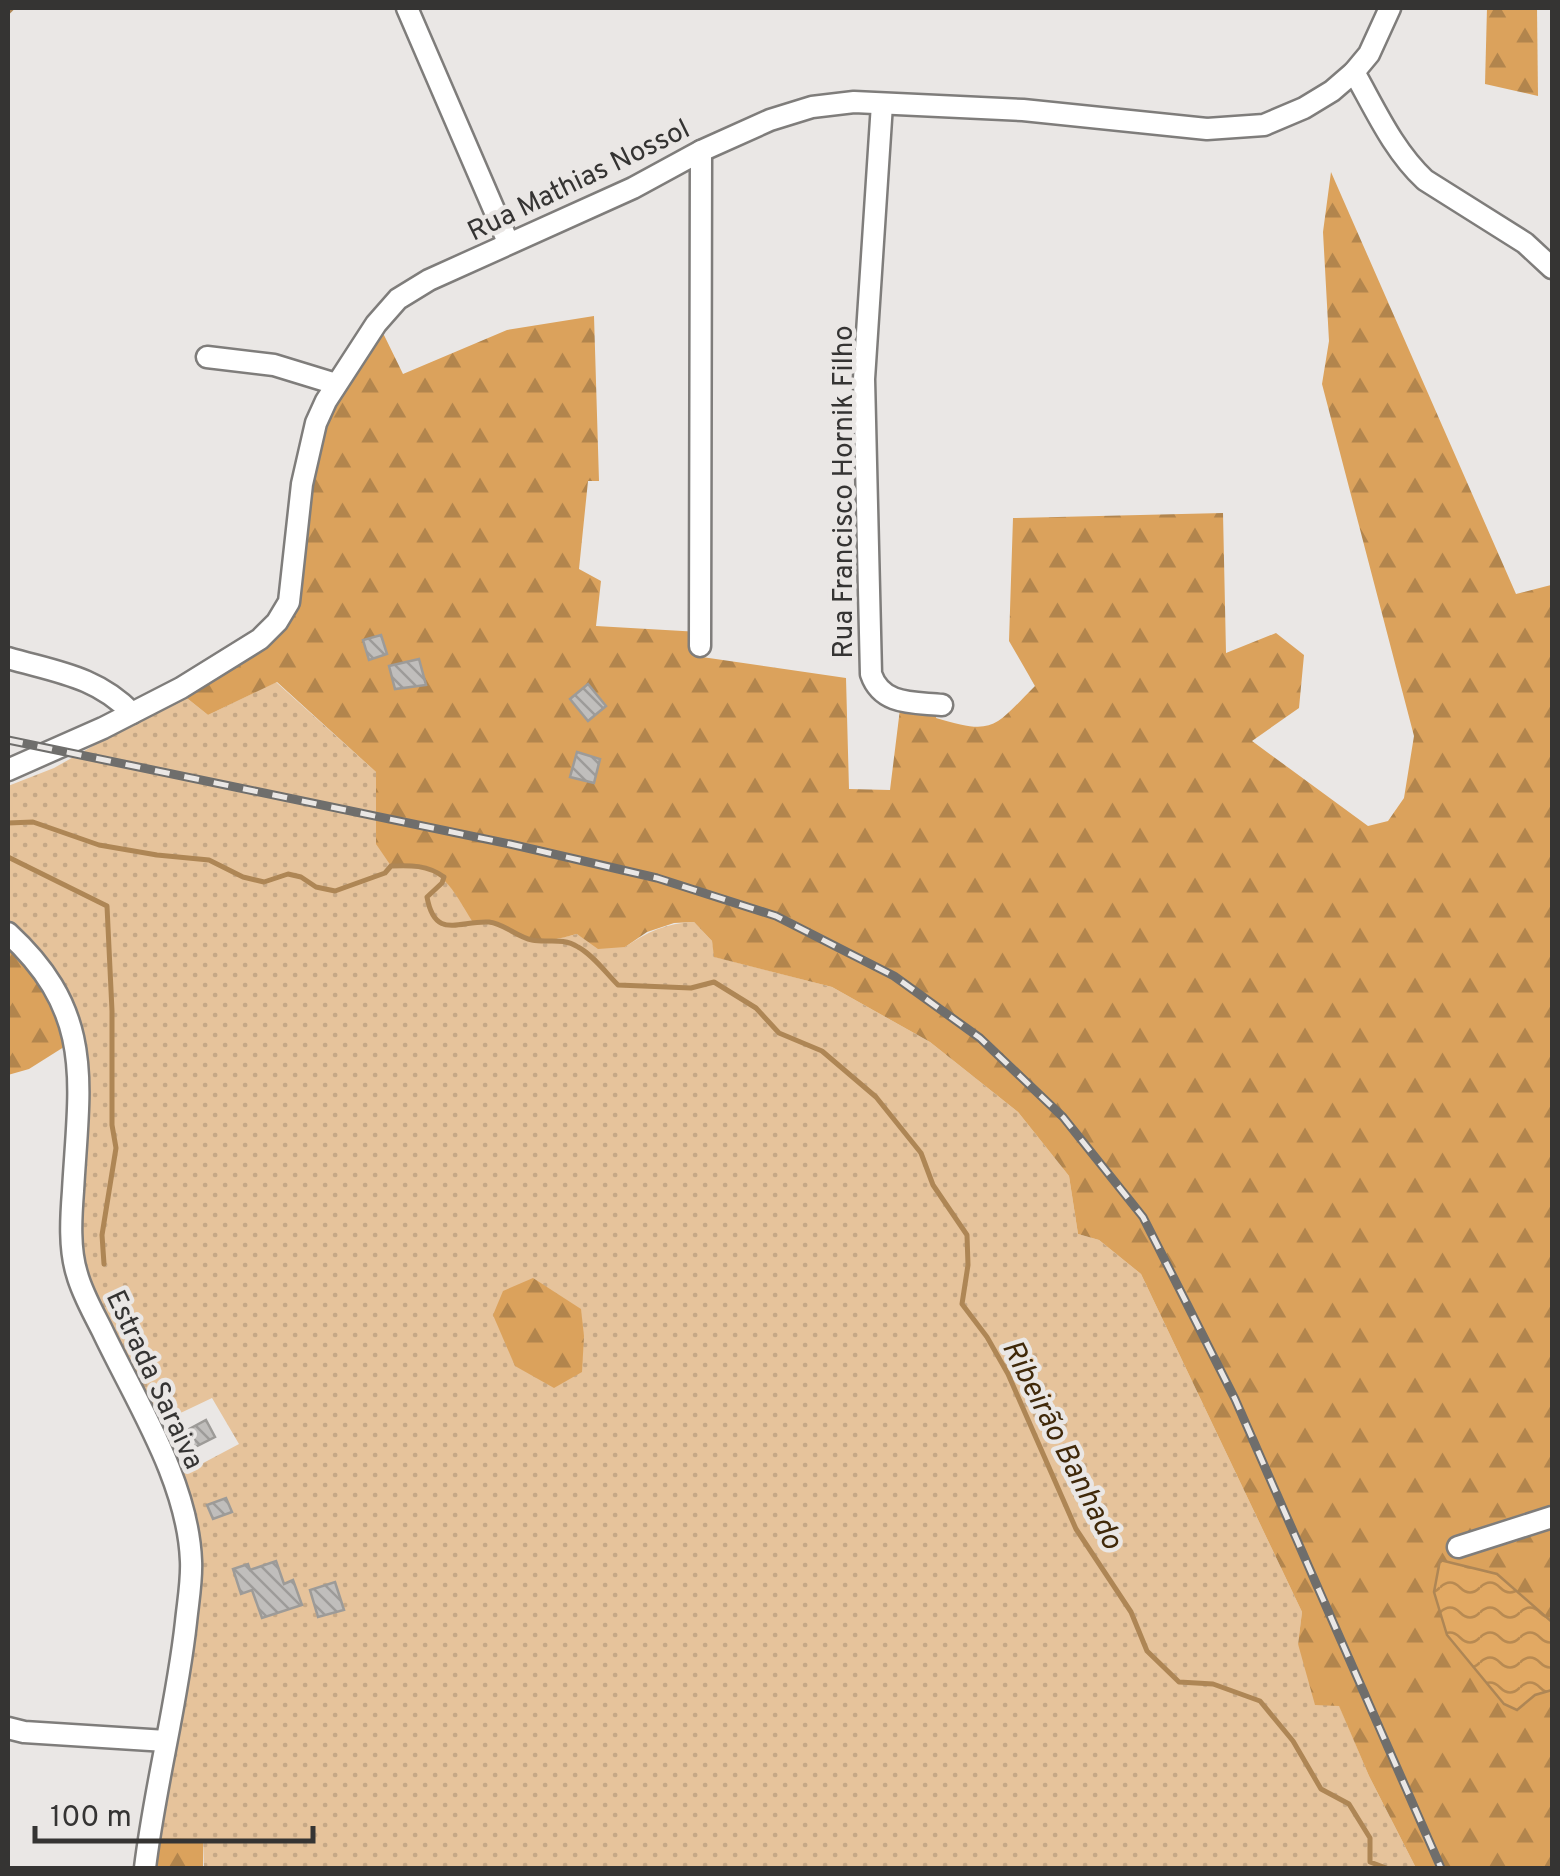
<svg xmlns="http://www.w3.org/2000/svg" width="1560" height="1876" font-family="Overpass,sans-serif">
	<style>
		.green { fill: url(#green-dots) }
		.forest { fill: url(#forest-firs) }
		.water { fill: url(#water-waves); stroke: #ae8655; stroke-width: 2.5 }
		.lines { fill: none; stroke-linecap: round; stroke-linejoin: round }
		.stream { stroke: #ae8655; stroke-width: 5 }
		.building { fill: url(#building-back-hatch); stroke: #9d9b98; stroke-width: 2.5 }
		.minor-casing { stroke: #7f7d7b; stroke-width: 25 }
		.minor { stroke: #fff; stroke-width: 20 }
		.rail-casing { stroke: #6f6e6c; stroke-width: 9 }
		.rail { stroke: #eae7e5; stroke-width: 5; stroke-dasharray: 15; stroke-linecap: butt }
		.labels { text-anchor: middle; stroke-width: 9; stroke-linejoin: round; paint-order: stroke }
		.street-label { font-size: 28px; fill: #353433; stroke: #eae7e5 }
		.water-label { font-size: 30px; font-style: italic; fill: #40290a; stroke: #eae7e5 }
	</style>
	<defs>
		<pattern id="green-dots" width="8" height="8" patternUnits="userSpaceOnUse" patternTransform="scale(2.5)"><rect width="8" height="8" fill="#e6c39b"/><path d="M2 2h.1M6 6h.1" fill="none" stroke="#c6a886" stroke-width="1.8" stroke-linecap="round"/></pattern>
		<pattern id="forest-firs" width="22" height="20" patternUnits="userSpaceOnUse" patternTransform="scale(2.5)"><rect width="22" height="20" fill="#dba25c"/><path d="M5 1l3.5 6h-7zM16 11l3.5 6h-7z" fill="#b2854d"/></pattern>
		<pattern id="water-waves" width="16" height="10" patternUnits="userSpaceOnUse" patternTransform="scale(2.5)"><rect width="16" height="10" fill="#e2a963"/><path d="M0 5q4-4 8 0t8 0" fill="none" stroke="#b88a52"/></pattern>
		<pattern id="building-back-hatch" width="6" height="6" patternUnits="userSpaceOnUse" patternTransform="scale(2.5)"><rect width="6" height="6" fill="#c0bebc"/><path d="M-1 5l2 2M0 0l6 6M5-1l2 2" fill="none" stroke="#9d9b99"/></pattern>
	</defs>
	<rect width="100%" height="100%" fill="#eae7e5"/>
	<path class="green" d="M276 682 376 772V843L412 865 436 871 491 922 516 935 556 939 577 934 625 947C647 932 666 923 694 922L712 941 715 957 832 987 930 1042 1018 1112 1069 1176 1078 1234 1099 1240 1141 1274 1302 1612 1298 1644 1339 1705 1369 1776 1416 1868H204L203 1840 149 1838 191 1566 175 1478 239 1444 212 1398 149 1428 76 1273 75 1040 8 933V786L54 768 183 695 208 715Z"/>
	<g class="forest">
		<polygon points="1487,8 1537,8 1538,96 1485,84"/>
		<path d="M1331 172 1516 594 1551 585 1552 588V1868H1416L1369 1776 1339 1706 1315 1705 1298 1644 1302 1612 1141 1274 1099 1240 1078 1234 1069 1176 1018 1112 930 1042 832 987 714 957 712 941 694 922 674 923 647 932 625 947 598 949 577 934C565 937 549 942 536 941 510 939 504 920 474 924 449 884 443 863 391 866L376 844V772L277 682 208 715 183 695C211 680 268 655 283 625 291 610 292 575 295 557 309 478 323 392 383 333L403 374 507 330 594 316 599 481H588L579 569 601 581 596 626 700 632 702 657 846 678 849 789 890 790 901 701 938 704 936 718C995 736 994 727 1035 686L1009 641 1013 518 1223 513 1226 653 1276 633 1304 655 1299 708 1252 741 1368 826 1388 821 1404 798 1414 736 1322 384 1329 341 1323 232Z"/>
		<polygon points="11,937 75,1040 29,1069 8,1075 8,940"/>
		<polygon points="533,1278 581,1309 584,1336 582,1372 554,1388 515,1366 493,1315 503,1291"/>
		<polygon points="149,1838 203,1839 203,1868 145,1868"/>
	</g>
	<polygon class="water" points="1440,1560 1497,1574 1552,1622 1552,1690 1535,1695 1517,1710 1504,1704 1447,1635 1434,1592"/>
	<g class="lines">
		<g class="stream">
			<polyline points="8,12 12,8"/>
			<path d="M8 823 33 822 99 845 157 855 209 860 243 877 264 882 288 874 301 877 316 887 335 891 385 873 391 866C410 865 428 865 444 877L442 883 427 897C435 941 460 920 489 922 503 923 517 937 532 940 548 943 562 937 578 947 593 955 606 973 618 985L691 988 714 982 756 1008 779 1033 822 1051 876 1097 921 1153 933 1185 967 1235 968 1265 962 1304 987 1337 1008 1374 1076 1529 1131 1612 1147 1651 1179 1682 1213 1684 1260 1701 1293 1741 1321 1789 1349 1804 1370 1838V1862L1386 1868"/>
			<polyline points="8,857 107,906 112,1011 112,1125 116,1148 102,1235 104,1264"/>
		</g>
	</g>
	<g class="building">
		<polygon points="381,635 387,654 369,660 363,640"/>
		<polygon points="419,659 426,685 395,689 389,666"/>
		<polygon points="588,684 606,706 588,721 570,699"/>
		<polygon points="577,752 600,759 594,783 570,777"/>
		<polygon points="206,1420 215,1437 189,1450 180,1434"/>
		<polygon points="226,1498 232,1512 213,1519 207,1505"/>
		<polygon points="276,1561 284,1584 293,1580 302,1605 262,1618 252,1590 241,1594 233,1569 248,1564 250,1570"/>
		<polygon points="335,1582 344,1610 318,1617 310,1590"/>
	</g>
	<g class="lines">
		<g class="minor-casing">
			<g id="minor">
				<polyline points="407,8 508,242"/>
				<path d="M1354 72C1375 109 1393 150 1425 180L1525 243 1552 268"/>
				<path d="M882 104 864 379 871 674C882 706 914 702 942 705"/>
				<polyline points="207,357 274,365 336,384"/>
				<polyline points="700,646 701,151"/>
				<path d="M8 658C56 672 96 676 132 713"/>
				<polyline points="8,770 103,728 181,688 260,639 277,622 289,602 302,484 316,423 326,401 376,324 398,299 429,280 633,188 701,151 770,120 812,107 854,102 1023,110 1207,129 1264,125 1304,108 1332,91 1354,72 1369,54 1390,8"/>
				<path d="M8 933C96 1014 79 1083 73 1191 71 1217 69 1249 77 1274 82 1293 93 1312 102 1330 136 1402 188 1481 191 1561 192 1581 188 1602 186 1622 177 1705 155 1785 145 1868"/>
				<polyline points="1458,1547 1552,1517"/>
				<polyline points="8,1728 24,1732 166,1741"/>
			</g>
		</g>
		<use href="#minor" class="minor"/>
		<g class="rail-casing">
			<polyline id="rail" points="8,740 510,844 657,878 776,916 894,976 980,1038 1063,1117 1143,1217 1235,1399 1441,1868"/>
		</g>
		<use href="#rail" class="rail"/>
	</g>
	<g class="labels">
		<g class="street-label">
			<text transform="translate(578 179) rotate(-26)" y="10">Rua Mathias Nossol</text>
			<text transform="translate(842 492) rotate(-90)" y="10">Rua Francisco Hornik Filho</text>
			<text transform="translate(156 1379) rotate(65)" y="10">Estrada Saraiva</text>
		</g>
		<g class="water-label">
			<text transform="translate(1063 1444) rotate(63)" y="10">Ribeirão Banhado</text>
		</g>
	</g>
	<rect width="1560" height="1876" fill="none" stroke="#353433" stroke-width="20"/>
	<path d="M35 1826v15h278v-15" fill="none" stroke="#353433" stroke-width="5"/>
	<text x="50" y="1826" font-size="30" fill="#353433" stroke="#eae7e5" stroke-width="8" paint-order="stroke">100 m</text>
</svg>
